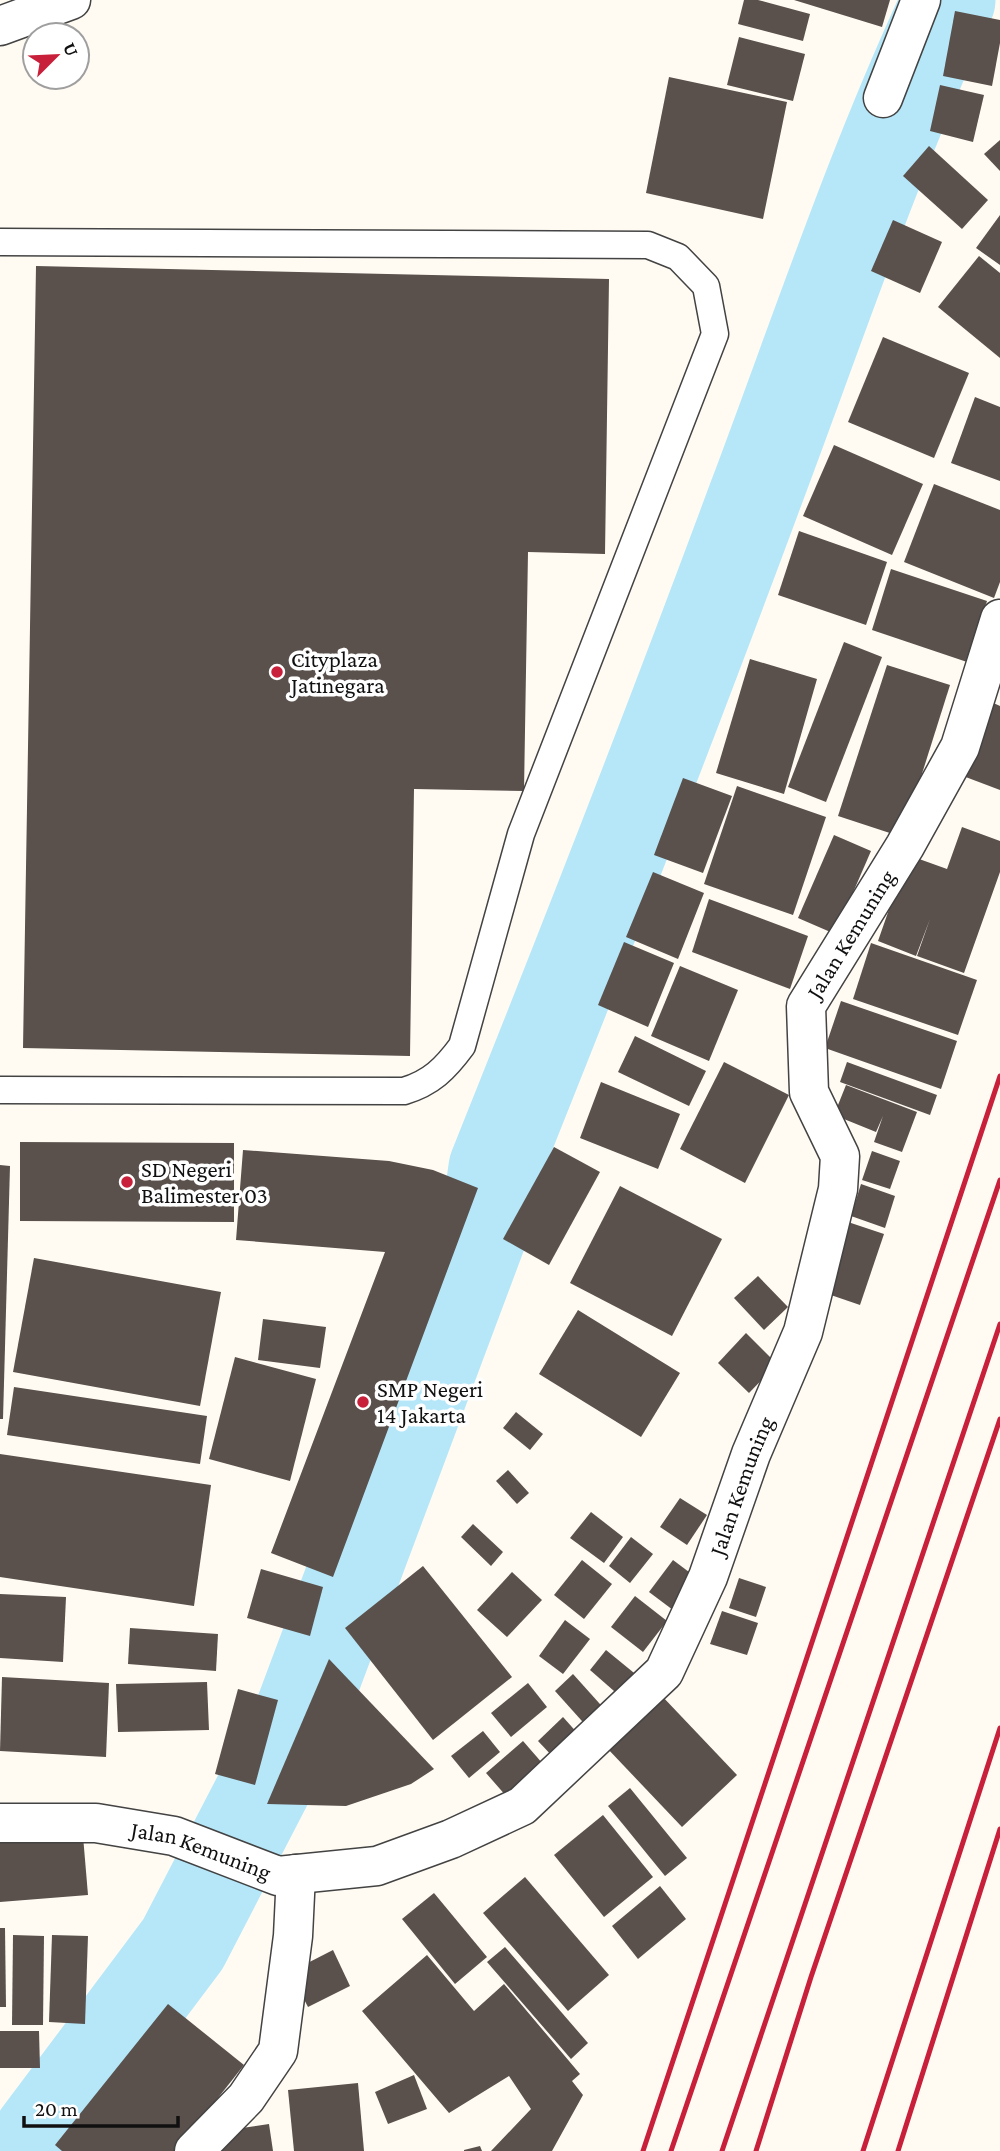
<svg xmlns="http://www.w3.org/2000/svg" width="1000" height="2151" font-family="'Crimson Pro',serif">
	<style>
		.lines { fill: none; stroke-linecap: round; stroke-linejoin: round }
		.river { stroke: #b5e7f9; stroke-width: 93 }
		.building { fill: #5a504c }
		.service-casing { stroke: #434343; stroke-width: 29 }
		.minor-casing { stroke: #434343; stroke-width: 41 }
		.service { stroke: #fff; stroke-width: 26 }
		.minor { stroke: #fff; stroke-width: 38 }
		.rail { stroke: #c8203a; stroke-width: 5 }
		.poi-dot { fill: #c8203a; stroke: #fff; stroke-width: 2.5 }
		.labels { text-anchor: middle; stroke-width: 7; stroke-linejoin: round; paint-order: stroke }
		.poi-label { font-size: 23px; fill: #101010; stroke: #fff; text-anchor: start }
		.street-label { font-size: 23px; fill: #101010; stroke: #fff }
	</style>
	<rect width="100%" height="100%" fill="#fffbf3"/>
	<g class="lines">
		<path class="river" d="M31 2151 39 2136 183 1944 297 1724 489 1211 495 1168C584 946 671 723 754 499 817 332 873 162 949 0"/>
	</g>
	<g class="building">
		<polygon points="744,0 758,0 810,14 803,41 738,24"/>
		<polygon points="794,0 890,0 882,27"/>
		<polygon points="955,11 1000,20 1000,43 992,86 943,76"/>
		<polygon points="739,37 805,54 793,101 727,85"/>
		<polygon points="669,77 787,102 763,219 646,193"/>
		<polygon points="940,85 984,95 973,142 930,131"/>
		<polygon points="1000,140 1000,171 984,154"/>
		<polygon points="929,146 988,200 962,229 903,176"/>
		<polygon points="1000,215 1000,265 976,248"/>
		<polygon points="893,220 942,242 920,293 871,271"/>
		<polygon points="979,256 1000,273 1000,358 938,307"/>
		<polygon points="36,266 609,279 605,554 528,552 524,791 414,789 410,1056 23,1048"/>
		<polygon points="883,337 969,373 934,458 848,422"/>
		<polygon points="975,397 1000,407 1000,481 951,463"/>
		<polygon points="834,445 923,484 892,555 803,516"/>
		<polygon points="934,484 1000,510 1000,582 994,598 904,562"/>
		<polygon points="799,531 887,562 866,625 778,595"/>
		<polygon points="891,569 987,601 967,662 872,630"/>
		<polygon points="844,642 882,657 826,802 788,787"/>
		<polygon points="750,659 817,679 784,794 716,773"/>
		<polygon points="887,665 950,685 902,837 838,816"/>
		<polygon points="989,701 1000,706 1000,790 963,776"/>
		<polygon points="683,778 732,796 703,873 654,855"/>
		<polygon points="737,786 826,817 793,915 704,884"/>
		<polygon points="962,827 1000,841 1000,872 964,973 917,956 930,919 916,956 878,941 908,855 947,869"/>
		<polygon points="834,835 871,851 835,934 798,918"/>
		<polygon points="653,872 704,893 678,959 626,937"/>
		<polygon points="709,899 808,936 790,989 692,952"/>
		<polygon points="624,942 674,963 648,1027 598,1005"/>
		<polygon points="871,943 977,980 958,1035 853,999"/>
		<polygon points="680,966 738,990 709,1061 651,1036"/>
		<polygon points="841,1001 957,1041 941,1089 825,1048"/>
		<polygon points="635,1036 706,1071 689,1106 618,1072"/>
		<polygon points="724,1062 789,1095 745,1183 680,1149"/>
		<polygon points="847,1062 937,1095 930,1115 840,1082"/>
		<polygon points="601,1082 680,1114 658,1169 580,1138"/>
		<polygon points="846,1085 917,1112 902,1152 874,1142 883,1116 876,1132 834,1115"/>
		<polygon points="20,1142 234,1143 234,1222 20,1221"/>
		<polygon points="554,1147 600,1172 549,1265 503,1239"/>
		<polygon points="243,1150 389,1161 433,1170 478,1188 333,1577 271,1553 385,1252 236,1240"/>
		<polygon points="872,1151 900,1161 890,1189 862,1180"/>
		<polygon points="0,1165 10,1166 3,1419 0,1419"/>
		<polygon points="861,1184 895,1196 885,1228 851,1216"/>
		<polygon points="620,1186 722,1239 672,1336 570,1283"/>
		<polygon points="848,1222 884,1234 860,1305 825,1293"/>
		<polygon points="34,1258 221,1292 200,1406 13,1372"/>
		<polygon points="758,1276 788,1307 764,1330 734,1298"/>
		<polygon points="578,1310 680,1373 641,1437 539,1374"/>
		<polygon points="263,1319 326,1327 320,1368 258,1360"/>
		<polygon points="746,1333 777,1364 749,1393 718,1363"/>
		<polygon points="235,1357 316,1379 290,1481 209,1459"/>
		<polygon points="14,1387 207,1416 200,1464 7,1435"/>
		<polygon points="516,1412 543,1434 530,1450 503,1428"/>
		<polygon points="0,1454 211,1485 194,1606 0,1577"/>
		<polygon points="508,1470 529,1493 517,1504 496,1481"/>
		<polygon points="680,1498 707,1515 687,1545 660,1527"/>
		<polygon points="591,1512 623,1537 604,1563 570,1538"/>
		<polygon points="473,1524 503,1552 491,1566 461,1537"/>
		<polygon points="631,1537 653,1554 630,1583 609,1566"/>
		<polygon points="582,1560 612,1584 584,1619 554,1595"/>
		<polygon points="673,1560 697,1578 673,1610 649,1592"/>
		<polygon points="423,1566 512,1677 433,1740 345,1628"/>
		<polygon points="261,1569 323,1587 310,1636 247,1618"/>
		<polygon points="512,1572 542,1600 507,1637 477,1610"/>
		<polygon points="739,1578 766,1587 756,1617 729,1608"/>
		<polygon points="0,1594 66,1597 63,1662 0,1658"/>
		<polygon points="635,1596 667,1621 643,1652 611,1627"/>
		<polygon points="722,1611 758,1623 747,1655 710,1644"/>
		<polygon points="565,1620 590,1639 563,1674 539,1656"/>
		<polygon points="130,1628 218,1634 216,1671 128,1664"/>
		<polygon points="606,1650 639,1677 622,1698 590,1670"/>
		<polygon points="329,1659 434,1769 411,1784 346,1806 267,1804"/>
		<polygon points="573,1674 608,1713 590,1730 555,1691"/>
		<polygon points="2,1677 109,1683 106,1757 0,1751"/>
		<polygon points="207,1682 209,1730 118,1732 116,1684"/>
		<polygon points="528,1683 547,1707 511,1737 491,1713"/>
		<polygon points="238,1689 278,1700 255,1785 215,1774"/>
		<polygon points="661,1695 737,1775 682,1827 606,1747"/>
		<polygon points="563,1717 580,1736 555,1759 538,1741"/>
		<polygon points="483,1731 500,1752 469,1778 451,1756"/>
		<polygon points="523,1741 543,1764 507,1797 486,1773"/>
		<polygon points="630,1788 687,1858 665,1876 608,1806"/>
		<polygon points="603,1815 653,1877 604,1917 554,1855"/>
		<polygon points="83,1836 88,1895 0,1902 0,1842"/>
		<polygon points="525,1877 609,1975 568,2011 483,1913"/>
		<polygon points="660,1886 686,1919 638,1959 612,1926"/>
		<polygon points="434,1893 487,1957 455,1984 402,1919"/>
		<polygon points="0,1928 5,1928 6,2007 0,2007"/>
		<polygon points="13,1935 44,1936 43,2025 12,2025"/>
		<polygon points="52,1935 88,1936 85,2024 49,2022"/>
		<polygon points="505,1947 588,2043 571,2059 487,1962"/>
		<polygon points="333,1950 350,1986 308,2007 290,1972"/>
		<polygon points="427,1955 474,2011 504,1984 580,2074 572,2081 583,2095 552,2151 491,2151 531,2109 509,2076 449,2113 362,2011"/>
		<polygon points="168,2004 244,2065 176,2151 62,2151 55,2145"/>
		<polygon points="0,2031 39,2031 40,2068 0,2068"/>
		<polygon points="414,2075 427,2109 388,2124 375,2092"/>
		<polygon points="358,2083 364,2151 294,2151 288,2090"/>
		<polygon points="269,2124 273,2151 217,2151 214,2132"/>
		<polygon points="480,2146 482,2151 464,2151 464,2150"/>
	</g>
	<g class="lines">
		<g class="service-casing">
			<path id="service" d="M0 242 648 245 678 257 706 286 715 334 521 834 462 1046C445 1069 431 1083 404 1091L0 1090"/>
		</g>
		<g class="minor-casing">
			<g id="minor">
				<polyline points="0,26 71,0"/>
				<polyline points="883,98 921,0"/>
				<path id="s1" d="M0 1823H96L174 1836 278 1876 377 1866 451 1839 522 1806 664 1672 708 1577 751 1454 803 1332 838 1189 840 1156 809 1092 806 1006 905 846 960 747 1000 619"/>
				<polyline points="194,2151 246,2098 278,2051 293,1936 296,1874"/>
			</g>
		</g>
		<use href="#service" class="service"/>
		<use href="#minor" class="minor"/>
		<g class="rail">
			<polyline points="643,2151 1000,1076"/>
			<polyline points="671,2151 1000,1180"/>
			<polyline points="722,2151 1000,1324"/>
			<polyline points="756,2151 811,1977 1000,1419"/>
			<polyline points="863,2151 1000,1728"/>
			<polyline points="898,2151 1000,1829"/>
		</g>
	</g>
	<g class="poi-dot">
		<circle cx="277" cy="672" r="7"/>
		<circle cx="127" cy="1182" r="7"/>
		<circle cx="363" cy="1402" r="7"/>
	</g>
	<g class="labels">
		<g class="poi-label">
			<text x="291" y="667">Cityplaza<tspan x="291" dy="26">Jatinegara</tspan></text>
			<text x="141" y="1177">SD Negeri<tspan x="141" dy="26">Balimester 03</tspan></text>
			<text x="377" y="1397">SMP Negeri<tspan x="377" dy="26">14 Jakarta</tspan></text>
		</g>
		<g class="street-label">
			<text dy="8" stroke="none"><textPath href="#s1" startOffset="1528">Jalan Kemuning</textPath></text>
			<text dy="8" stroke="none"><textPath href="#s1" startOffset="940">Jalan Kemuning</textPath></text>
			<text dy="8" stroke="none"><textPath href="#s1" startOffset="205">Jalan Kemuning</textPath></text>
		</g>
	</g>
	<g transform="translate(56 56) rotate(66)"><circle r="33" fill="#ffffff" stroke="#9f9f9f" stroke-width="2"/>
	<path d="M0-5L12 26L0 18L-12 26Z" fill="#c8203a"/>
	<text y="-10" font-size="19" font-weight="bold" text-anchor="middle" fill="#101010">U</text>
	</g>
	<path d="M24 2116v10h154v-10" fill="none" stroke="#101010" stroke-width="3.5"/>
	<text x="35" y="2116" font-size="21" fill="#101010" stroke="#ffffff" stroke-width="5" paint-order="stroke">20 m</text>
</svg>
